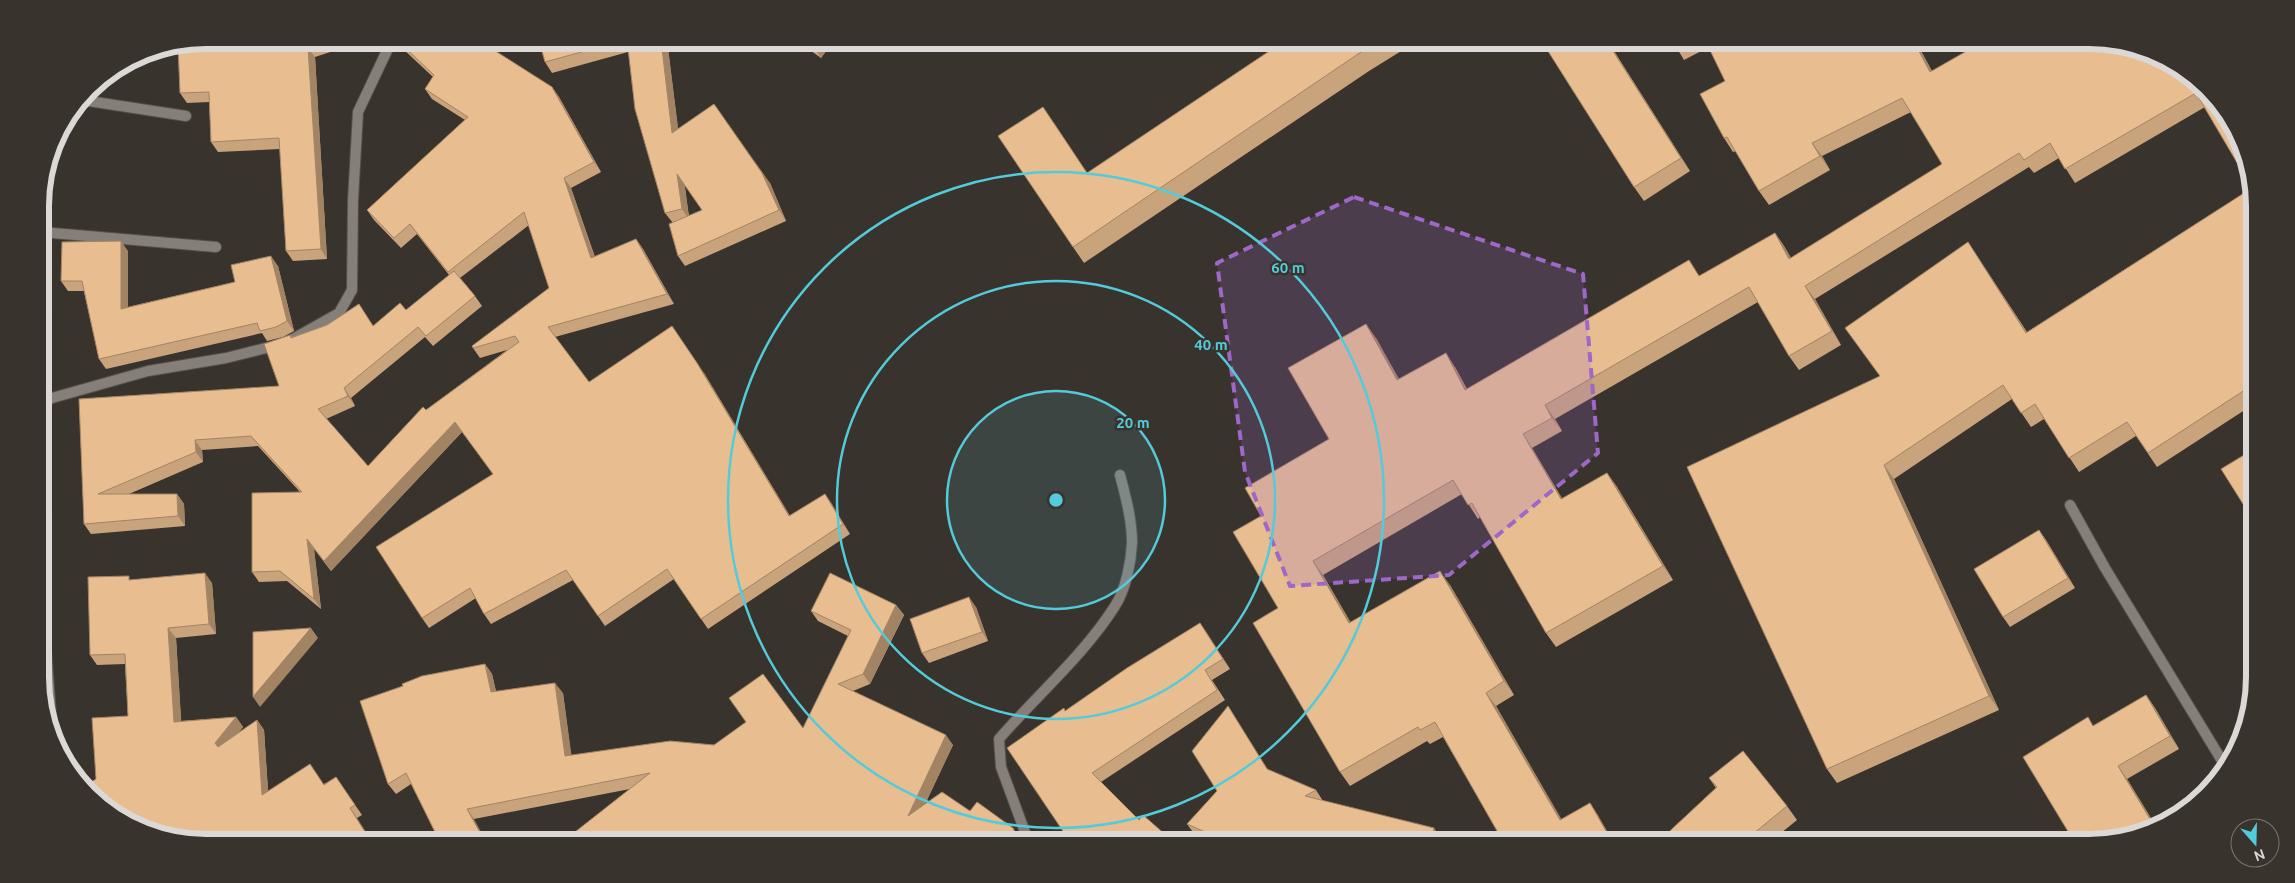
<svg xmlns="http://www.w3.org/2000/svg" width="2295" height="883" font-family="Ubuntu,sans-serif">
	<style>
		.lines { fill: none; stroke-linecap: round; stroke-linejoin: round }
		.lane-casing { stroke: #55504b; stroke-width: 12 }
		.street-casing { stroke: #55504b; stroke-width: 12 }
		.lane { stroke: #867f79; stroke-width: 10 }
		.street { stroke: #867f79; stroke-width: 10 }
		.wall { fill: #c8a37c; fill-rule: evenodd }
		.shaded-wall { fill: #a28465 }
		.building { fill: #e8bd90; stroke: #a28465 }
		.marked { fill: #9d68c7; fill-opacity: 0.2; stroke: #9d68c7; stroke-width: 4; stroke-dasharray: 10 6; stroke-linejoin: round }
		.ring { fill: none; stroke: #53cbda; stroke-width: 2.5 }
		.rim { fill: none; stroke: #dcd8d5; stroke-width: 6 }
		.centre { fill: #53cbda; stroke: #39332d; stroke-width: 2.5 }
		.ring-label { font-size: 15px; text-anchor: middle; font-weight: bold; fill: #53cbda; stroke: #39332d; stroke-width: 5; stroke-linejoin: round; paint-order: stroke }
	</style>
	<rect width="100%" height="100%" fill="#39332d"/>
	<g class="lines">
		<g class="lane-casing">
			<g id="lane">
				<polyline points="82,100 186,116"/>
				<polyline points="41,232 216,247"/>
				<polyline points="2070,505 2105,568 2227,769"/>
			</g>
		</g>
		<g class="street-casing">
			<g id="street">
				<polyline points="291,340 339,313 352,290 353,200 358,112 392,40"/>
				<polyline points="41,404 52,398 148,371 226,358 278,345"/>
				<polyline points="43,609 52,728"/>
				<path d="M1029 843 1001 767 999 739C1037 695 1084 655 1115 606 1126 589 1131 563 1132 543 1132 520 1126 498 1120 475"/>
			</g>
		</g>
		<use href="#lane" class="lane"/>
		<use href="#street" class="street"/>
	</g>
	<g class="wall">
		<polygon points="206,40 367,40 315,57 327,259 293,261 286,251 280,149 218,152 211,142 209,102 187,103 180,93"/>
		<path d="M397 40H478L552 87 559 97 601 172 571 188 595 257 636 239 643 249 674 304 555 337 589 382 704 373 790 516 825 494 850 534 708 629 674 579 605 626 573 580 491 624 484 614 476 598 429 628 422 618 493 474 462 432 331 571 314 549 321 609 287 581 259 582 252 572 300 492 258 446 202 450 203 462 129 494H177L184 504 185 526 91 534 84 524 79 399 279 386 290 335 292 337 327 325 359 304 373 326 406 310 449 275 417 234 401 248 374 220 367 210 465 120 432 99 425 89 433 77 402 48ZM529 225 549 288 473 348 480 358 507 350 426 410 368 466 326 419 355 406 351 398 425 337 433 346 482 306 475 296 460 278Z"/>
		<path d="M539 40H667L678 129 770 183 786 221 685 266 678 256 673 223 665 213 628 52 552 73 545 62ZM685 185 702 210 689 216 685 189Z"/>
		<polygon points="796,40 834,40 821,58"/>
		<polygon points="1286,40 1419,40 1369,71 1084,263 1073,247 1054,123 1087,173"/>
		<polygon points="1541,40 1607,40 1690,171 1644,201 1634,187"/>
		<polygon points="1672,40 1915,40 1932,71 1986,40 2043,40 2048,49 2214,97 2254,184 2254,404 2157,467 2136,436 2079,472 2044,419 2031,427 2012,399 1894,479 1999,710 1837,783 1827,769 1880,377 1968,242 2027,332 2252,188 2205,107 2075,183 2059,158 2034,173 2029,167 1815,299 1841,345 1799,370 1789,356 1758,302 1555,419 1562,431 1532,448 1562,499 1607,473 1617,487 1673,580 1556,647 1546,633 1480,517 1478,519 1462,494 1323,575 1351,623 1450,585 1514,695 1496,706 1561,820 1590,803 1599,817 1504,843 1443,737 1430,744 1427,741 1350,786 1340,772 1278,608 1261,516 1329,439 1376,338 1398,379 1455,367 1467,389 1700,276 1775,233 1784,246 1791,258 1942,164 1911,112 1822,156 1830,170 1769,205 1759,191 1736,151 1733,152 1724,138 1725,81 1709,47 1684,60"/>
		<polygon points="128,251 128,307 235,282 278,266 294,331 283,337 267,341 262,333 106,369 99,359 84,291 68,291 61,281"/>
		<polygon points="2039,530 2046,540 2075,588 2010,627 2003,617"/>
		<polygon points="132,580 212,583 216,634 176,638 181,721 236,717 243,727 239,732 257,720 264,730 268,791 324,784 336,777 362,815 357,818 96,779 128,716 125,664 97,665 90,655"/>
		<polygon points="896,605 904,615 870,684 853,691 953,745 925,804 970,811 1020,838 630,789 474,819 435,832 411,784 396,794 388,784 485,664 492,674 496,691 563,693 571,756 714,745 803,728 848,636 818,621 811,611"/>
		<polygon points="976,607 988,641 929,663 922,653"/>
		<polygon points="1200,623 1230,669 1212,680 1225,700 1101,782 1139,820 1168,837 1172,843 1071,843 1065,711"/>
		<polygon points="2146,695 2155,708 2179,749 2127,779 2157,828 2152,830 2094,725"/>
		<polygon points="1228,706 1268,770 1316,790 1323,801 1442,839 1441,843 1213,843 1195,835 1187,824 1217,791"/>
		<polygon points="1709,778 1787,806 1797,820 1769,843 1657,843 1716,788"/>
	</g>
	<g class="shaded-wall">
		<polygon points="661,40 667,40 680,144 672,133"/>
		<polygon points="819,40 834,40 821,58 814,47"/>
		<polygon points="1606,40 1607,40 1690,171 1681,158"/>
		<polygon points="1913,40 1915,40 1940,86 1930,72"/>
		<polygon points="2041,40 2043,40 2056,64 2047,50"/>
		<polygon points="308,48 315,57 327,259 321,249"/>
		<polygon points="552,87 559,97 601,172 594,162"/>
		<polygon points="714,104 770,183 786,221 779,210"/>
		<polygon points="1812,143 1822,156 1830,170 1820,156"/>
		<polygon points="677,174 685,185 689,220 682,209"/>
		<polygon points="564,178 571,188 598,268 591,258"/>
		<polygon points="1775,233 1784,246 1799,272 1789,259"/>
		<polygon points="636,239 643,249 674,304 667,294"/>
		<polygon points="121,241 128,251 128,319 121,309"/>
		<polygon points="1968,242 1977,256 2036,347 2026,333"/>
		<polygon points="271,256 278,266 294,331 287,321"/>
		<polygon points="1805,286 1815,299 1841,345 1832,331"/>
		<polygon points="1366,324 1376,338 1407,393 1397,380"/>
		<polygon points="672,326 704,373 796,526 789,516"/>
		<polygon points="1446,353 1455,367 1475,404 1465,390"/>
		<polygon points="344,388 351,398 355,406 348,396"/>
		<polygon points="1545,405 1555,419 1562,431 1552,418"/>
		<polygon points="455,422 462,432 331,571 324,561"/>
		<polygon points="1523,434 1532,448 1571,513 1561,499"/>
		<polygon points="195,440 202,450 203,462 196,452"/>
		<polygon points="1884,465 1894,479 1999,710 1989,696"/>
		<polygon points="1607,473 1617,487 1673,580 1663,566"/>
		<polygon points="177,494 184,504 185,526 178,516"/>
		<polygon points="825,494 832,504 850,534 843,524"/>
		<polygon points="2039,530 2046,540 2075,588 2068,578"/>
		<polygon points="307,539 314,549 321,609 314,599"/>
		<polygon points="1313,561 1323,575 1359,637 1349,623"/>
		<polygon points="1440,571 1450,585 1514,695 1504,681"/>
		<polygon points="205,573 212,583 216,634 209,624"/>
		<polygon points="969,597 976,607 988,641 982,632"/>
		<polygon points="896,605 904,615 870,684 863,674"/>
		<polygon points="1200,623 1207,633 1230,669 1223,659"/>
		<polygon points="168,628 176,638 182,732 174,722"/>
		<polygon points="311,628 318,638 260,707 253,697"/>
		<polygon points="485,664 492,674 498,702 491,692"/>
		<polygon points="555,683 563,693 573,766 565,756"/>
		<polygon points="1486,693 1496,706 1570,834 1560,820"/>
		<polygon points="2146,695 2155,708 2179,749 2170,736"/>
		<polygon points="236,717 243,727 222,754 215,743"/>
		<polygon points="257,720 264,730 269,805 262,795"/>
		<polygon points="946,735 953,745 915,826 908,816"/>
		<polygon points="2118,766 2127,779 2157,828 2156,829"/>
		<polygon points="1590,803 1599,817 1614,843 1613,843"/>
		<polygon points="350,808 357,818 373,843 372,843"/>
		<polygon points="467,809 474,819 487,843 486,843"/>
		<polygon points="1434,828 1442,839 1441,843 1431,843"/>
		<polygon points="1168,837 1172,843 1163,843"/>
	</g>
	<g class="building">
		<polygon points="206,40 331,40 308,48 321,249 286,251 279,138 211,142 209,92 180,93 178,46"/>
		<polygon points="397,40 478,40 552,87 594,162 564,178 591,258 636,239 667,294 548,327 589,382 672,326 697,363 789,516 825,494 843,524 701,619 667,569 598,616 566,570 484,614 470,588 422,618 376,547 493,474 455,422 324,561 307,539 314,599 280,571 252,572 252,493 302,492 251,436 195,440 196,452 98,494 177,494 178,516 84,524 79,399 279,386 264,344 290,335 291,338 327,325 359,304 373,326 400,303 406,310 454,271 475,296 426,336 418,327 344,388 348,396 318,409 368,466 423,407 426,410 519,342 515,336 473,348 472,346 549,288 524,212 448,272 410,224 394,238 367,210 468,117 425,89 434,75"/>
		<polygon points="539,40 625,40 545,62"/>
		<polygon points="627,40 661,40 672,133 714,104 762,173 779,210 678,256 669,224 702,210 677,174 682,209 665,213 635,109"/>
		<polygon points="804,40 819,40 814,47"/>
		<polygon points="1286,40 1381,40 1358,54 1073,247 998,136 1043,107 1087,173"/>
		<polygon points="1541,40 1606,40 1681,158 1634,187"/>
		<polygon points="1672,40 1686,40 1675,46"/>
		<polygon points="1705,40 1913,40 1930,72 1986,40 2041,40 2047,50 2063,40 2089,40 2142,49 2214,97 2242,142 2254,184 2254,384 2148,453 2127,422 2069,458 2035,404 2021,413 2003,385 1884,465 1989,696 1827,769 1687,467 1880,376 1845,328 1968,242 2026,333 2252,188 2196,93 2065,169 2050,143 2024,160 2019,153 1805,286 1832,331 1789,356 1749,287 1545,405 1552,418 1523,434 1561,499 1607,473 1663,566 1546,633 1472,503 1468,505 1453,480 1313,561 1349,623 1440,571 1504,681 1486,693 1560,820 1590,803 1613,843 1504,843 1435,722 1420,730 1418,727 1340,772 1253,623 1278,608 1233,532 1261,516 1245,488 1329,439 1288,368 1366,324 1397,380 1446,353 1465,390 1689,260 1699,276 1775,233 1789,259 1942,164 1902,98 1812,143 1820,156 1759,191 1727,137 1724,138 1700,94 1725,81"/>
		<polygon points="121,241 121,309 235,282 231,265 271,256 287,321 276,327 260,331 257,323 99,359 82,281 61,281 62,242"/>
		<polygon points="2254,449 2255,523 2221,469"/>
		<polygon points="2039,530 2068,578 2003,617 1974,569"/>
		<polygon points="205,573 209,624 168,628 174,722 236,717 215,743 218,747 257,720 262,795 310,764 324,785 336,777 355,805 350,808 372,843 206,843 153,834 83,787 96,779 92,718 128,716 125,654 90,655 88,577 129,576 129,580"/>
		<polygon points="830,573 896,605 863,674 838,684 946,735 908,816 942,792 970,811 977,802 1013,828 1018,838 1027,838 1034,843 561,843 650,773 467,809 486,843 416,843 435,832 406,773 388,784 360,701 403,686 402,684 422,676 485,664 491,692 555,683 565,756 670,741 714,745 746,722 729,698 763,674 803,728 851,630 811,611"/>
		<polygon points="969,597 982,632 922,653 910,619"/>
		<polygon points="1200,623 1223,659 1205,670 1217,690 1092,773 1139,820 1143,815 1168,837 1163,843 1071,843 1007,748 1064,708 1065,711 1127,668"/>
		<polygon points="311,628 253,697 253,632"/>
		<polygon points="2254,682 2253,689 2250,684"/>
		<polygon points="2146,695 2170,736 2118,766 2156,829 2100,843 2075,843 2023,757 2088,717 2093,726"/>
		<polygon points="1228,706 1267,769 1316,790 1305,796 1434,828 1431,843 1230,843 1187,824 1217,791 1192,751"/>
		<polygon points="1743,751 1787,806 1742,843 1657,843 1717,787 1709,778"/>
	</g>
	<path class="marked" d="M1354 197 1583 274 1598 453 1449 575 1290 586 1245 472 1217 263Z"/>
	<circle cx="1056" cy="500" r="109" fill="#53cbda" fill-opacity=".12"/>
	<g class="ring">
		<circle cx="1056" cy="500" r="109"/>
		<circle cx="1056" cy="500" r="219"/>
		<circle cx="1056" cy="500" r="328"/>
	</g>
	<path d="M0 0H2295V883H0ZM206 49H2089A157 157 0 0 1 2246 206V677A157 157 0 0 1 2089 834H206A157 157 0 0 1 49 677V206A157 157 0 0 1 206 49Z" fill="#39332d" fill-rule="evenodd"/>
	<path class="rim" d="M206 49H2089A157 157 0 0 1 2246 206V677A157 157 0 0 1 2089 834H206A157 157 0 0 1 49 677V206A157 157 0 0 1 206 49Z"/>
	<circle cx="1056" cy="500" r="8" class="centre"/>
	<g class="ring-label">
		<text x="1288" y="273">60 m</text>
		<text x="1211" y="350">40 m</text>
		<text x="1133" y="428">20 m</text>
	</g>
	<g transform="translate(2255 843) rotate(160)"><circle r="24" fill="#39332d" stroke="#7a7570"/>
	<path d="M0-4L9 19L0 12L-9 19Z" fill="#53cbda"/>
	<text y="-8" font-size="14" font-weight="bold" text-anchor="middle" fill="#dcd8d5">N</text>
	</g>
</svg>
